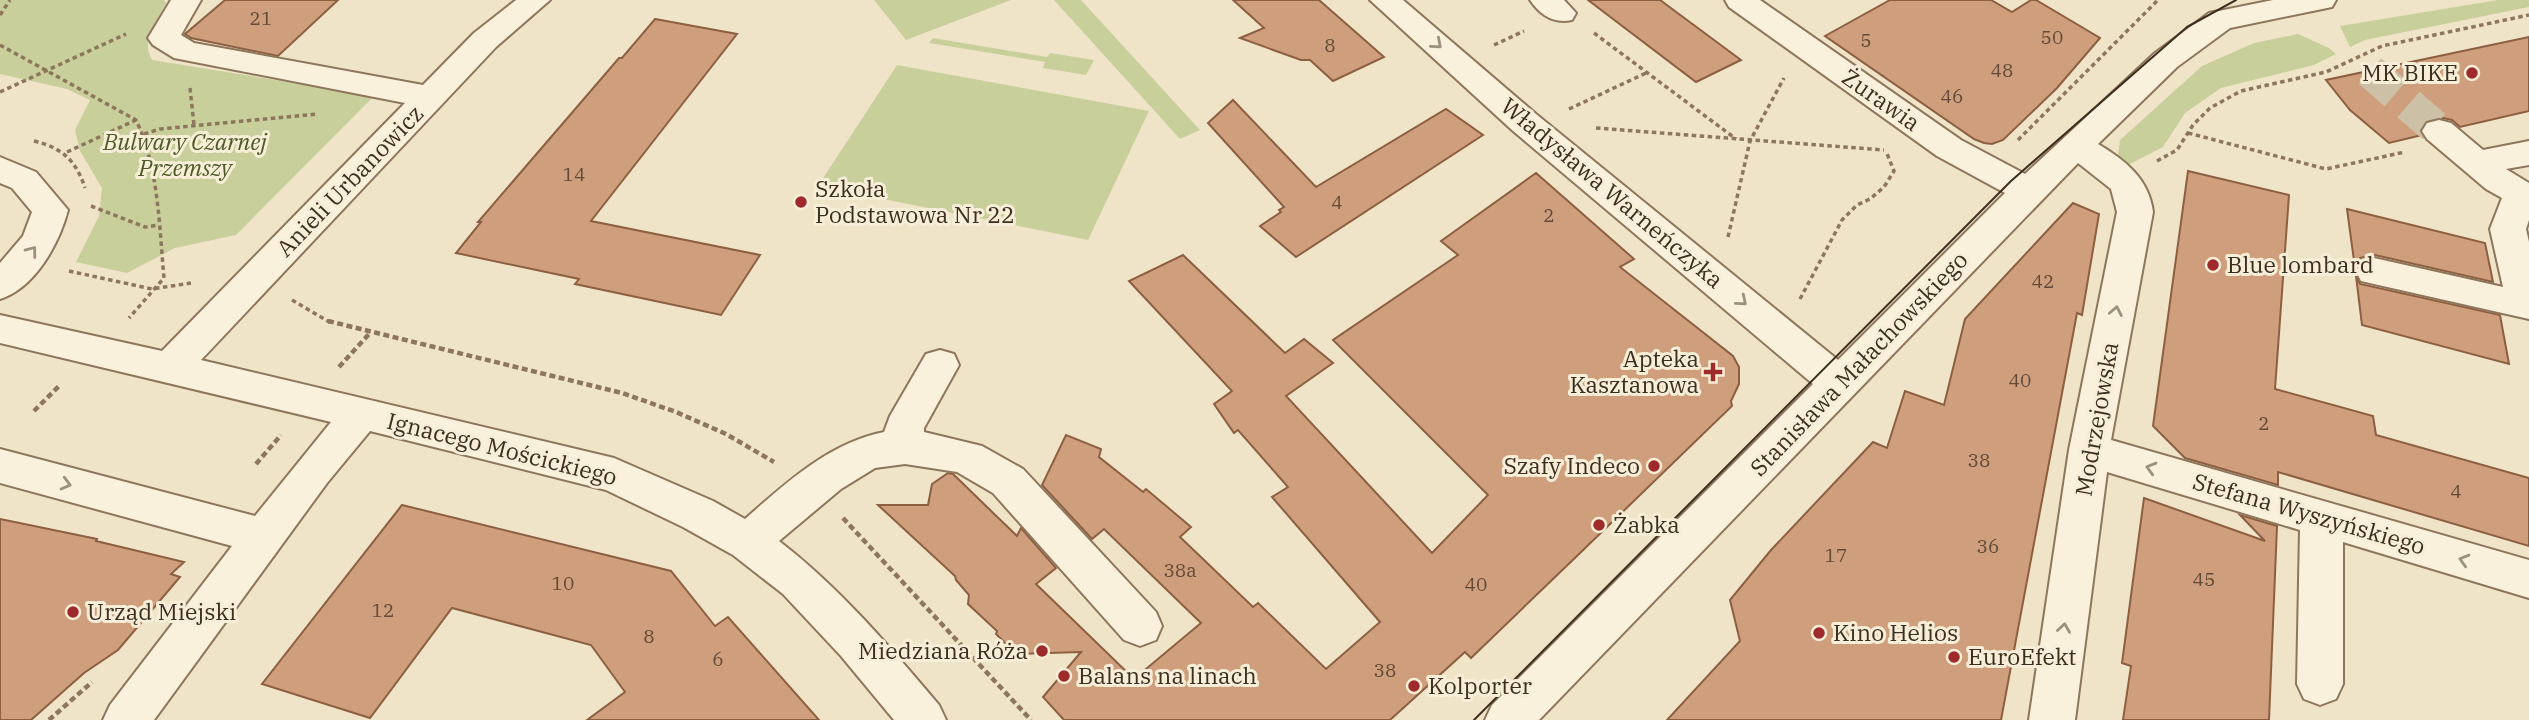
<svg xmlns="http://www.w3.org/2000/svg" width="2529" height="720" font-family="'IBM Plex Serif',serif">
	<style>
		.green { fill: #c9cf9b }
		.building { fill: #cf9f7d; stroke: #8d5f41; stroke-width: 2 }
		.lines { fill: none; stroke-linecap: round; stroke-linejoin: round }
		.minor-tunnel { stroke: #ccc0a6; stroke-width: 34; stroke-dasharray: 34 17; stroke-linecap: butt }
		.minor-casing { stroke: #8d765c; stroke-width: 4 }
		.path-far1 { stroke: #8d765c; stroke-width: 3.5; stroke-dasharray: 4.5 3.5; stroke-linecap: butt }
		.path { stroke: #8d765c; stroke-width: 4.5; stroke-dasharray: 6 3.5; stroke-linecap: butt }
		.minor { fill: #faf1dc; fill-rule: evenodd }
		.tram { stroke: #3d2e20; stroke-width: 2 }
		.oneway { stroke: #9c907e }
		.poi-dot { fill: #9e2a2b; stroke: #f7eed8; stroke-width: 2.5 }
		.labels { text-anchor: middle; stroke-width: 6; stroke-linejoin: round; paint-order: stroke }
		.number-label { font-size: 19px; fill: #624a37 }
		.poi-label { font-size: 23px; fill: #3d2e20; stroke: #f7eed8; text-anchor: start }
		.street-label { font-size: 23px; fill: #3d2e20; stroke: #f7eed8 }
		.park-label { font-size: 23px; font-style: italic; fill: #4d5a26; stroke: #f7eed8 }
	</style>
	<rect width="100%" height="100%" fill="#f0e4c8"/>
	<g class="green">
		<path d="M0 0H164L166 3C157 21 140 40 152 60L374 96 236 235 175 248 127 273 76 262 99 216 102 188 80 151 75 130 90 100 67 89 0 74Z"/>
		<polygon points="874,0 1011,0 906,40"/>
		<polygon points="1054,0 1081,0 1200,130 1180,139"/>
		<polygon points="2498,0 2529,0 2529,7 2365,40 2350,47 2340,26"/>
		<polygon points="2298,34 2329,48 2336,54 2314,65 2221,88 2185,113 2163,147 2124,167 2118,155 2120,140 2202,66 2254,43"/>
		<polygon points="933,38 1047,57 1050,53 1094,60 1086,75 1043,68 1045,62 929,43"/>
		<polygon points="897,65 1149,111 1088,240 818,186"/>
	</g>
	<g class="building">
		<polygon points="225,0 338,0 278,56 191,38 185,34"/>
		<polygon points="1233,0 1319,0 1384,57 1333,81 1310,60 1301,60 1240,38 1264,28"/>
		<polygon points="1588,0 1660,0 1741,60 1696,82"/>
		<polygon points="1890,0 1991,0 2012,12 2031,0 2036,0 2100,38 2057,88 2003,140 1992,144 1984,143 1974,139 1825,36"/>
		<polygon points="655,19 737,34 591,221 760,255 721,315 575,284 579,279 456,253 481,222 478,222 619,58 622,58"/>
		<polygon points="2529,37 2529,111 2460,127 2452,120 2438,117 2425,122 2420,130 2422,135 2389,143 2350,110 2326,80"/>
		<polygon points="1233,100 1316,187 1446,109 1483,135 1296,257 1260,226 1281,212 1279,210 1284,207 1208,123"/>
		<polygon points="2188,171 2289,195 2275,389 2373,416 2376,435 2529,478 2529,546 2278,472 2278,485 2185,458 2153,426"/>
		<polygon points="1536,173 1634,259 1620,267 1733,356 1739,367 1739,384 1731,401 1732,406 1578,555 1471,658 1465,652 1390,720 1064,720 1043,697 1081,652 1016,654 996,634 997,631 968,604 969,595 956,580 955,576 878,505 928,505 932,484 948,473 953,474 1017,536 1021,528 1056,568 1036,584 1134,679 1201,623 1104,529 1092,539 1042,485 1066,435 1101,449 1099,457 1143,492 1146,489 1191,527 1180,537 1253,607 1258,603 1326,669 1380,622 1272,497 1288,487 1238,430 1234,433 1214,404 1232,391 1129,281 1183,255 1285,353 1304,339 1333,363 1286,396 1432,553 1488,495 1333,340 1458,255 1441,241"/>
		<polygon points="2073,203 2099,214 2082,315 2077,313 2001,720 1667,720 1740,641 1730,600 1771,550 1873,442 1887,448 1905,391 1944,405 1965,319"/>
		<polygon points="2347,209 2485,243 2493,282 2375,255 2360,258 2355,268"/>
		<polygon points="2356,276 2360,284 2500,315 2509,364 2362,325"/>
		<polygon points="2144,498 2265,541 2240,515 2277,526 2269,720 2123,720 2131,666 2122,663"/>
		<polygon points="402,505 671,571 715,626 728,617 819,720 587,720 625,692 591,645 452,608 370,718 262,684"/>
		<polygon points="0,519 97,539 96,541 184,562 171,574 180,577 118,650 84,673 31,720 0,720"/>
	</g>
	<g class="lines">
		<polyline class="minor-tunnel" points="2370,71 2439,131"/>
		<g class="minor-casing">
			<g id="minor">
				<path d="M171 0H201L181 35 194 43 423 85 474 33 516 0H550L496 47 201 360 614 458 713 501 745 519C786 483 829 443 884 432L890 416 926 354 940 350 954 354 959 365 924 428V432L982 446 1023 469 1156 612 1162 626 1156 640 1140 646 1124 640 993 493 957 472 905 464 875 468 841 489 779 541C840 588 889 646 939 705L946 720H894L841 656 783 594 733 555 683 527 606 490 370 431 327 483 154 720H103L110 705 232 546 0 483V449L255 516 331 422 0 343V315L162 351 405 103 174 58 153 45 148 38Z"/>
				<path d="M1370 0H1403L1536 114 1838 360 2005 193 1937 156 1729 7 1725 0H1760L1961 140 2025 174 2155 53 2209 13 2273 0H2336L2332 7 2230 28 2177 67 2098 144C2125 160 2149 179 2153 212L2111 440 2529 560V598L2343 542V684L2336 699 2320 705 2304 699 2297 684 2300 530 2107 472 2075 720H2029L2069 450 2117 212 2111 189 2078 163 1539 720H1485L1492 705 1813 384 1512 130Z"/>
				<path d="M1530 0H1564L1576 13 1572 20C1554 24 1540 15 1530 0Z"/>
				<polygon points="2439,120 2451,123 2483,150 2529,141 2529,165 2506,169 2529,183 2529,220 2526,229 2529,242 2529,319 2374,284 2361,281 2356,271 2361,261 2374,258 2503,287 2490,229 2502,198 2486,189 2427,139 2422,131 2427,123"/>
				<path d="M0 157 36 172 68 210C59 244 35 288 0 299V263L23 236 32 212 12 188 0 183Z"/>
			</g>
		</g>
		<g class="path-far1">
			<polyline points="0,15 10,0"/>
			<polyline points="1594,33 1736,139"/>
			<path d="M0 45 136 120C159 169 159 225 164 278L129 318"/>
			<polyline points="1494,45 1524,31"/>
			<polyline points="190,88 194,125"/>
			<polyline points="0,92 126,34"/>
			<polyline points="1569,109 1646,73"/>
			<polyline points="1596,128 1884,150"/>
			<polyline points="2188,133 2326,169 2405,152"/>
			<polyline points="144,134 160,129 318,114"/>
			<polyline points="2018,140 2158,0"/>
			<path d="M34 141C62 148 76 160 85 188"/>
			<polyline points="67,152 136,120"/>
			<polyline points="2157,161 2177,150 2193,125 2210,108 2241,91 2326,72 2382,46 2529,15"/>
			<polyline points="91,206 145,227 159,225"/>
			<polyline points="1728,237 1750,141 1784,78"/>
			<polyline points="69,271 152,289 191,283"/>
			<polyline points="1800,299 1842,220 1857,205 1870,199 1884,187 1894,171 1886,151"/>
			<polyline points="292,300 331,323"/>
		</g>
		<g class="path">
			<polyline points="328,321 622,393 676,412 726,434 774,462"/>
			<polyline points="339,367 369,334"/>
			<polyline points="34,411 60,385"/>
			<polyline points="256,464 281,435"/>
			<polyline points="843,518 1031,720"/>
			<polyline points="49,720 92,682"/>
		</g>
		<use href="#minor" class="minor"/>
		<polyline class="tram" points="1474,720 2011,181 2187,27 2236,0"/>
	</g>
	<defs><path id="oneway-chevron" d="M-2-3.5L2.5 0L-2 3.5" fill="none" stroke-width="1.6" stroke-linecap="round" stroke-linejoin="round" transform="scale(1.75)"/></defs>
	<g class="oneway">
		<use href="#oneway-chevron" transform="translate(1437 44) rotate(41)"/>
		<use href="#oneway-chevron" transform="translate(32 251) rotate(-53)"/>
		<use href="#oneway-chevron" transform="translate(1742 301) rotate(40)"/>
		<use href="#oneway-chevron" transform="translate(2116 311) rotate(-79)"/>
		<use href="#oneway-chevron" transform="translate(2151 468) rotate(-164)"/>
		<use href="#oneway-chevron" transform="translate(66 484) rotate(15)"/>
		<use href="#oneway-chevron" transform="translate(2464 560) rotate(-164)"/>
		<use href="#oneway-chevron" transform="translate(2064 628) rotate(-82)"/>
	</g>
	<g class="poi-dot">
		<circle cx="2472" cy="73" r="7"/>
		<circle cx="801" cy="202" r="7"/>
		<circle cx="2213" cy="265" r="7"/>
		<path d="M1709.5 361.5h7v7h7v7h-7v7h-7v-7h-7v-7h7z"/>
		<circle cx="1654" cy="466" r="7"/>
		<circle cx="1599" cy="525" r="7"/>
		<circle cx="73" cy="612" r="7"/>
		<circle cx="1819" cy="633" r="7"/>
		<circle cx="1042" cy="651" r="7"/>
		<circle cx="1954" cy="657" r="7"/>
		<circle cx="1064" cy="676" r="7"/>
		<circle cx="1414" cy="686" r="7"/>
	</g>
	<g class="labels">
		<g class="number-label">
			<text x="261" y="25">21</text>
			<text x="2052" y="44">50</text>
			<text x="1866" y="47">5</text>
			<text x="1330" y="52">8</text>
			<text x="2002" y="77">48</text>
			<text x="1952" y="103">46</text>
			<text x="574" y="181">14</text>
			<text x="1337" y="209">4</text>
			<text x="1549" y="222">2</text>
			<text x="2043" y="288">42</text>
			<text x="2020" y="387">40</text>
			<text x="2264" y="430">2</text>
			<text x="1979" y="467">38</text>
			<text x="2456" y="498">4</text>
			<text x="1988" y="553">36</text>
			<text x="1836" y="562">17</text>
			<text x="1180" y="577">38a</text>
			<text x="2204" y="586">45</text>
			<text x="563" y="590">10</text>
			<text x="1476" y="591">40</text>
			<text x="383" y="617">12</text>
			<text x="649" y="643">8</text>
			<text x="718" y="666">6</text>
			<text x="1385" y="677">38</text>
		</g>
		<g class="poi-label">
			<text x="2458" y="81" text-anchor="end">MK BIKE</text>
			<text x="815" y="197">Szkoła<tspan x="815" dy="26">Podstawowa Nr 22</tspan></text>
			<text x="2227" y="273">Blue lombard</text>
			<text x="1699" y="367" text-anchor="end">Apteka<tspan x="1699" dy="26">Kasztanowa</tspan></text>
			<text x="1640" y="474" text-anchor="end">Szafy Indeco</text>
			<text x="1613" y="533">Żabka</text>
			<text x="87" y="620">Urząd Miejski</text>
			<text x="1833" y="641">Kino Helios</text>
			<text x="1028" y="659" text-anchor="end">Miedziana Róża</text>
			<text x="1968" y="665">EuroEfekt</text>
			<text x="1078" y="684">Balans na linach</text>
			<text x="1428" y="694">Kolporter</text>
		</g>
		<g class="street-label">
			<text transform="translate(1881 100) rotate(35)" y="8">Żurawia</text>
			<text transform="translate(350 181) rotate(-46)" y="8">Anieli Urbanowicz</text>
			<text transform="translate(1612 193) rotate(40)" y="8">Władysława Warneńczyka</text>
			<text transform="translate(1859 364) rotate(-46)" y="8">Stanisława Małachowskiego</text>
			<text transform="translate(2097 419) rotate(-80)" y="8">Modrzejowska</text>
			<text transform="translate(502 449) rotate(14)" y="8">Ignacego Mościckiego</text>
			<text transform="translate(2309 514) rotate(16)" y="8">Stefana Wyszyńskiego</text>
		</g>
		<g class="park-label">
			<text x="185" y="150">Bulwary Czarnej<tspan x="185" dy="26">Przemszy</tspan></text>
		</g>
	</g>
</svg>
